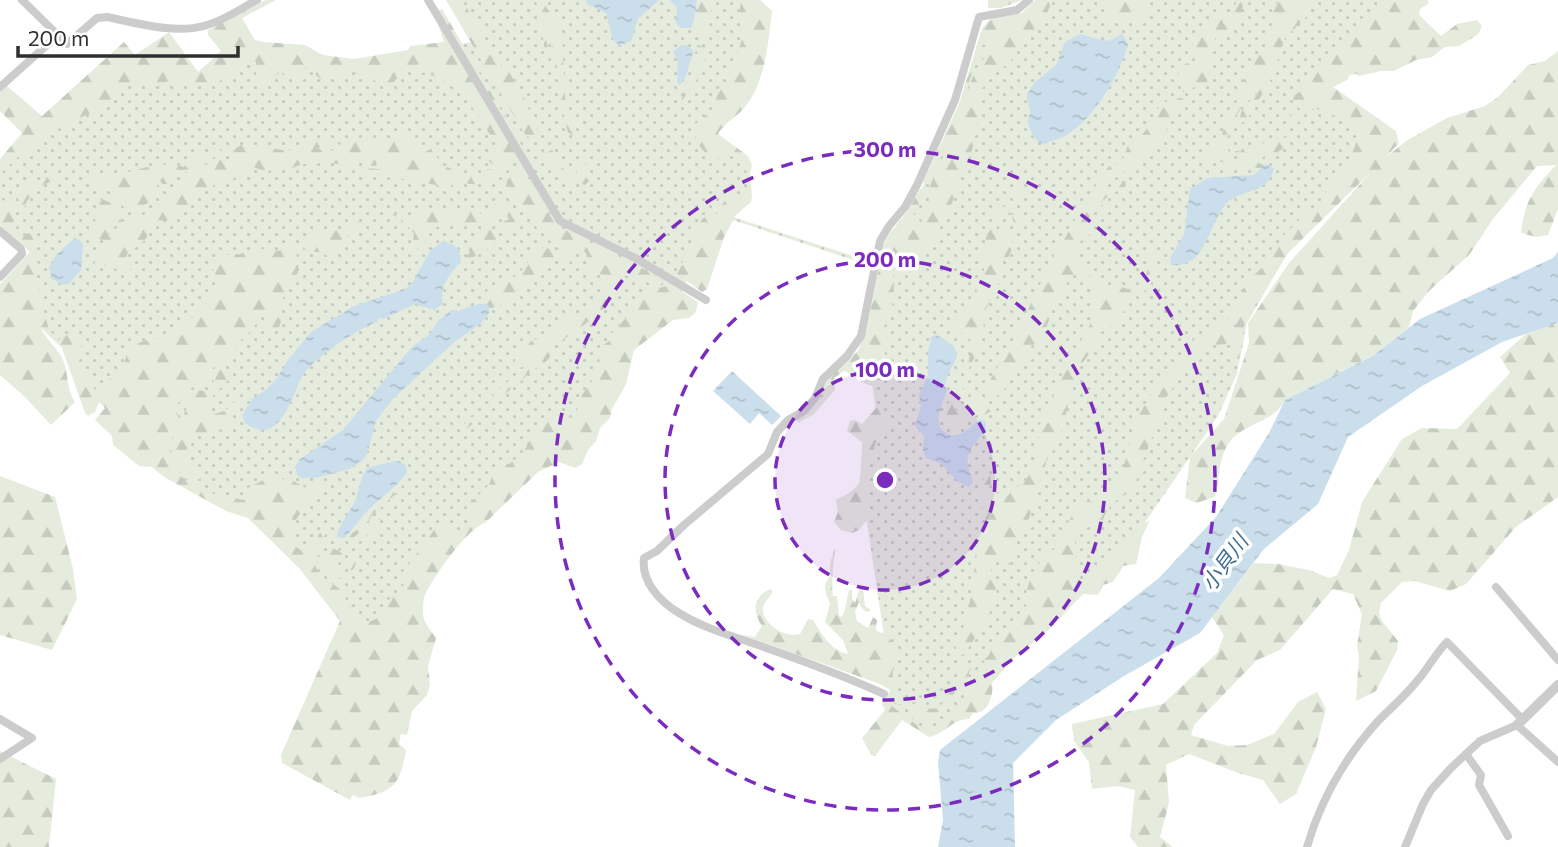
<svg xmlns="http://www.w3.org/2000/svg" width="1558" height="847" font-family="Commissioner,'Noto Sans JP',sans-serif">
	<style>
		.grass { fill: url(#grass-dots) }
		.forest { fill: url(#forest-firs); fill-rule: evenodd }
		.water { fill: url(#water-ripples) }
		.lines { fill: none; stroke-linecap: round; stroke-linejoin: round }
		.minor { stroke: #ccc; stroke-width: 8 }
		.tertiary { stroke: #ccc; stroke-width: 10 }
		.ring { fill: none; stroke: #7b2cbf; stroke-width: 3.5; stroke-dasharray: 12 9 }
		.labels { text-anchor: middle; stroke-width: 7; stroke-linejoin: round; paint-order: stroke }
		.water-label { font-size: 21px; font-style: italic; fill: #3f6e90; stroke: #fff }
		.centre { fill: #7b2cbf; stroke: #fff; stroke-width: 3.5 }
		.ring-label { font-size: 21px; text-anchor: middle; font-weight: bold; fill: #7b2cbf; stroke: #fff; stroke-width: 7; stroke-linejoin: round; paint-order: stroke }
	</style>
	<defs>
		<pattern id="grass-dots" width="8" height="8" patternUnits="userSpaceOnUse" patternTransform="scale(1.75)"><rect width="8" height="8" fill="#e5ecdd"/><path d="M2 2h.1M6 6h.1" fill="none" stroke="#c5cbbe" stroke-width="1.8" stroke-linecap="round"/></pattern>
		<pattern id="forest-firs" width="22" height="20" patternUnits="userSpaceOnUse" patternTransform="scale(1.75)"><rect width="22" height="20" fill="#e5ecdd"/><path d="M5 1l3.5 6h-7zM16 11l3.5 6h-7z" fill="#c5cbbe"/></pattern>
		<pattern id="water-ripples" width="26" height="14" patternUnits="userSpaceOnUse" patternTransform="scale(1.75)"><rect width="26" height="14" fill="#cadeeb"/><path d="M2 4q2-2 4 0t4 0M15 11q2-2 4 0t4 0" fill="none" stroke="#aebfca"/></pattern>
	</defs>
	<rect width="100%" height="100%" fill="#fff"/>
	<polygon class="grass" points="449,0 755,0 716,133 719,140 748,161 749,194 730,216 881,265 888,240 911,210 960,110 982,36 1023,16 1037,0 1407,0 1331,87 1396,132 1288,252 1247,323 1237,374 1218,416 1137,534 1114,561 1070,591 960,714 929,735 884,703 892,689 863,496 876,411 866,339 880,269 718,215 680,295 612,356 584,429 452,548 381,654 252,512 201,493 149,457 132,415 77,387 63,348 23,307 33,251 0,224 0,163 168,36 199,77 251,48 340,63 472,42"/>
	<g class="forest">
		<path d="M266 0H276L242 18 255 40 264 42 305 45 323 55 354 59 408 50 410 46 444 42 438 24 439 10 442 9 522 146C517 164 500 183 480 184 471 185 461 182 453 183L450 188 412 180 364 174 363 171 366 168 387 170V166L382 162 372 166 361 162 351 167 323 161 317 164H302L290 169 284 166 265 172C254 165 243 167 233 157L234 149 242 145H251L289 151C301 141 313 140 328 141L331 144 318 148 326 154 338 147 342 141C353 139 366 136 377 138 384 140 386 142 394 141L399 132 404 133 421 148 433 152 444 166 450 168 462 177 470 175 476 179 488 169 497 171 499 169 487 160 494 154 496 141C489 135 485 126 480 118 462 90 442 74 409 70L398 77 390 87 346 69 339 77 323 81 316 75V70L307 65 295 80 280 72 268 83H261L256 77V62L250 58H244C241 65 237 74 230 77 215 85 188 87 172 80 154 87 142 79 129 86 125 89 121 94 117 97 98 110 78 119 58 129 50 134 43 141 34 142L32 151 20 155 0 174V159L22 133 0 111V91L7 86 42 116 124 42 135 55 169 32 198 72 221 51 208 35V30Z"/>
		<path d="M446 0H459C476 16 485 40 496 60 500 67 507 69 511 75 524 92 530 115 539 135L538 142 533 141 524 133Z"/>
		<polygon points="536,0 545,0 546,7 556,20 562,38 566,112 573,120 575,133 572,135 568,132 560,100 556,57 545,22 543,27 550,57 547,62"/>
		<path d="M700 0H714C709 11 714 23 705 34L693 30Z"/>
		<path d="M741 0H760L772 11C768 43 766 81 745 107 737 117 725 122 718 134L748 156 752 165 750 175 752 196 751 202 736 215 724 237 707 289 702 292 677 274 702 219 712 213 716 215 727 197H742L747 194 746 160 727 153 720 154 718 159 710 158 697 143 693 126 715 108 717 94 728 79 744 34 739 17Z"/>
		<polygon points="988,0 1022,0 1001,8 988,8"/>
		<path d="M1035 0H1053L1041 25 1026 35 1020 48 1016 50H1007L1013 57C1009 68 1003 65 996 72 990 78 985 86 979 92L982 112 973 134 974 144 949 211C939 220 937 235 931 246 925 255 917 258 916 269L903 272 883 266C873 245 900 224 909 208 913 202 916 195 920 189L923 190V195L911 220 922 222 921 216 924 210 930 209 932 205C921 188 941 172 943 155 935 163 933 175 926 185L923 182 959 104 982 28 992 18 1022 13ZM986 44 985 57 975 70 963 108 962 105 980 46Z"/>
		<polygon points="1102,0 1152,0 1143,21 1132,23 1124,19 1110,24 1105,19 1107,14 1104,10 1106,3"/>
		<polygon points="1235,0 1250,0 1243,3 1242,16 1237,23 1232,23 1230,18 1236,3"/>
		<path d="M1280 0H1313L1307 5 1308 15 1285 38 1272 78 1248 118 1238 126C1240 121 1240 113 1243 109 1249 98 1259 99 1258 85 1251 89 1249 95 1244 103 1234 120 1218 142 1234 160H1249L1233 154V151L1249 152 1265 142 1269 146 1273 145 1292 114H1296L1300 120 1297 123 1292 124 1284 137V148L1273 155 1272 161 1266 160 1265 155 1261 160H1251L1266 166 1264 168 1230 167 1222 162 1207 160 1205 156 1215 148 1221 137 1226 123 1244 87V80L1250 67 1259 55 1267 53 1270 50 1266 39 1267 28 1273 25 1276 20 1273 17V9Z"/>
		<path d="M1380 0H1428V4L1420 9 1419 15 1441 36 1457 24 1477 20 1482 26 1479 33 1471 39 1459 46 1445 47 1432 57 1416 60 1394 71H1381L1359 76 1357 74 1350 75 1347 80 1333 87 1396 131 1399 143 1386 157 1406 141 1447 118 1485 106 1498 97 1528 65 1545 61 1558 51V209L1548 235 1536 237 1521 233C1525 200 1534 188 1556 165L1537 166 1493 219 1469 255 1430 290 1413 311 1409 327 1377 353 1285 400C1273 424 1244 422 1229 443 1218 458 1220 480 1215 497L1196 503 1185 498 1190 457 1224 419 1249 343 1248 323 1289 263 1371 172 1288 253 1245 321 1239 359 1233 357 1236 318 1243 301 1242 291 1247 281 1263 267 1273 247 1279 244C1285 229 1300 225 1305 209L1311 210 1319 207C1326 182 1355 164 1357 136 1349 124 1335 113 1320 110 1307 107 1307 113 1293 105V96L1301 91 1315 66 1326 61 1331 53 1345 44 1359 29 1361 19 1379 7Z"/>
		<path d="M1222 12 1225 14 1223 24 1229 22 1233 26 1232 30 1217 36 1215 39 1216 49 1212 54V61L1207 82 1183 92C1180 80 1173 71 1187 63L1195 65 1200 54 1197 53 1192 57 1189 55 1191 46 1196 42 1197 34 1210 20 1216 22 1217 15Z"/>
		<path d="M697 45 705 47 706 55 698 79 680 103C686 86 700 65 697 45Z"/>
		<path d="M1176 98H1182L1185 102 1172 116 1167 126 1165 134 1138 163 1134 174 1124 172 1102 185 1104 190 1109 192 1113 191 1114 185 1119 181H1125L1126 186C1108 196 1093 204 1087 224L1091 225 1102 206 1106 205 1108 208 1087 238 1079 242V263L1084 267 1089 276 1100 284 1099 289 1115 285 1131 290C1151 277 1147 271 1149 250L1152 247 1156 251 1154 273 1150 287 1131 300 1117 322 1100 333C1096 350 1085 356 1078 371 1065 401 1068 433 1047 459L1027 525 1013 542V555L1009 565H1000L997 555 990 565 997 594 986 622 964 654 958 656 955 645 958 635 964 626 970 601 980 532 986 522 978 489 986 474 990 473 991 483 987 492 1009 495 1012 489 1024 483 1038 457 1039 426 1064 373 1066 362 1087 332 1093 316V281L1077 273 1066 281 1068 288 1066 293H1058L1042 340 1029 347 1026 360 1013 366C1014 379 1006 389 996 397L985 396 986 387 1013 341 1045 274 1051 268 1056 247 1063 242 1082 206 1091 197 1099 178 1112 163 1121 164 1128 145C1146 137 1154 117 1162 100L1171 105Z"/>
		<polygon points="535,147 545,153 552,150 565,171 572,176 576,175 578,164 584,162 586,165 584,176 589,175 591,179 585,185 557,175 551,171 537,154"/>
		<path d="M216 149 226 152 227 155C205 155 192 174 172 177L167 184H163L160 181 153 200 135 210 127 209 114 200 116 192 93 185 92 178 98 176 103 178 108 175C134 174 159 158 184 167L191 155H207Z"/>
		<path d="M220 158 232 160 252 174 250 177C209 176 200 200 171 221L158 220 144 241 131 248 126 257 131 271 127 275 109 265 100 267 94 263 110 241 97 239 91 232V227L100 213 92 199C108 198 120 205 121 223L114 224 108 234 116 236V228C130 224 139 214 154 212L164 195 170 193 188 173Z"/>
		<path d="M519 163 557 225 577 237 630 261 664 281 662 284C649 286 635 276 622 275 626 304 575 328 557 345H550L551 355C545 367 533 367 526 376 514 389 497 398 484 411 484 412 478 420 478 420 472 425 466 428 461 435L460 431 467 420 476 415 489 404 495 392 536 359 520 368 515 367 474 409 467 413 500 376 509 371 518 355 532 340 540 339 545 334H554C560 322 554 318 571 313L574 316C584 311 594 303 600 293 603 286 602 283 608 278L607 275 597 274 590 270 586 253 578 246 573 247 570 252 575 257 574 260 568 263 547 259 544 269C530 274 530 285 520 294 512 301 494 311 483 307 478 285 506 284 517 275 525 269 531 256 538 248L545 247 557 253 560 251 559 244 548 240 545 235 537 229 535 220 529 218 521 210 522 203 514 198 511 188 507 185V181Z"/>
		<path d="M54 174 57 175 55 181C41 183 31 193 25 205L27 220 32 224 28 225 18 199C21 185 40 181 54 174Z"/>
		<path d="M1024 185 1022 195 1014 205 1017 211 1002 218 996 229 998 234 1011 232 1015 228 1012 216 1023 217C1022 226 1016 231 1013 240 1011 247 1013 250 1008 257L1000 258 1002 270 998 277 999 282 985 311 982 342 967 372 972 341 955 328 953 322 958 310 971 309C971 291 984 284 984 269 984 265 982 262 981 258 986 250 985 239 988 230 990 222 996 216 998 209L1011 204 1020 186Z"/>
		<path d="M11 197 15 219 9 228 20 237 29 233C36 241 36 245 35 254 35 259 39 264 41 269L36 275C36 288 46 297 41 311L45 315 49 330 58 340 69 334 78 338 82 348 72 362 73 365 76 363 80 366 97 393 125 362 127 352 133 345 147 340 168 337 177 322 192 318 210 299V293L217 288 219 283 210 263 214 259H220L225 255 240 254 255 248 279 251 283 246 296 244C294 252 297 254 298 261 301 277 287 293 278 305L282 319 279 327 265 337C268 328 271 320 266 312L257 320 254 328 237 344 233 352 225 357 221 364 213 368 201 384 191 388 188 395 178 403 176 410 179 418 168 450 170 453 175 445V433L179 425 195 390 208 391 220 370H230V378L208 401 209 412 212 414C225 413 231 407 238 397V408L230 420 231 427 228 432 221 429 213 435 194 433C180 454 191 463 201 480L186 471 183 473 179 471 180 476 209 493 244 500 243 491 270 476 280 480 288 478 306 488 316 482 323 484C310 502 293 515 291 538L297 548 306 553C317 544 318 530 330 521L331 526 316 549 314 557 328 555 331 547 340 552 345 542 350 548 349 550 342 555 337 567 343 568 347 574 342 579 331 576 314 560C315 577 334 581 343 593 349 601 342 595 348 603 352 610 357 614 361 622 384 623 379 607 391 598 396 593 400 592 404 586L398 578C403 572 436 529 437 525L449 524 459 533 471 526 467 515V506L489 485 493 473C510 465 530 453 531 431L561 412 570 418 575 416 582 395 592 381 595 366 600 362 596 350 609 341 611 334 653 289 672 285 698 302 696 312 689 318 673 320 634 350 626 384 612 409 610 418 600 428 596 441 588 450 582 464 575 468 559 462 538 472 485 523C468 527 430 581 424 598 423 603 423 610 423 615 424 623 431 631 436 638L428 666 430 684 427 695 412 711 407 735 401 734 399 744 406 750C400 786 393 792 359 798L353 795 350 800 282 763 281 755 340 621 300 569 248 518 226 511 164 477 152 467 139 466 113 445 112 436 95 420 105 408 99 402 95 412 88 416 85 413 62 348 41 328C45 339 58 348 63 360 69 374 66 389 75 402L51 425 24 396 0 375V284L30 252 0 226V202Z"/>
		<path d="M504 200 512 204 514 212 524 222 514 231 508 232 503 227V222L509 219 507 215H501L496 221 482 223 474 227C455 215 436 231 417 231L427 241 419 246 414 255H410L408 251 413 240 414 233 400 218 392 215 413 216 420 212 478 210 482 216 487 215 494 205Z"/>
		<path d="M357 222H360V224L343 239 344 246 333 259 320 252H309L304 248 303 238C321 226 337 237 357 222Z"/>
		<path d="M490 228 498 230C499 248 476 255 464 262V257L470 253 467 246C472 236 479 230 490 228Z"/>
		<path d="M879 268 893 275C896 286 891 296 893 308L887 315 889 323 883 326 889 337 885 351V371L879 377 883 384 881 387C865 388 858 377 844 371L834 378 835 390 814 414 798 423 796 420 813 407 830 375 858 351 867 328Z"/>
		<path d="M1238 302 1240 304 1226 344 1203 346 1191 362 1180 370 1172 390 1162 402 1163 420 1149 442 1147 453 1139 466 1138 477 1130 492 1118 499 1107 510 1102 522 1083 528 1075 541 1077 582C1090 575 1112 559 1122 548 1132 538 1137 527 1150 520L1142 537 1136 564 1123 566 1113 582 1103 585 1098 595 1083 594 1050 629 1013 659 992 683C994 696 988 714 973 713L969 719C952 719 945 734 929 737L902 720 875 756 871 755 862 738 885 710 882 704 884 700 914 723 928 730C945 724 955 709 965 696L961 693 962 689H956C945 713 945 706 926 721L913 720 911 712 901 704 896 705 887 697 890 690 880 684 742 635 755 637 762 626C752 612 753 597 770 589L773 591C771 597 761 604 763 611 765 626 786 638 800 634L808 619 813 620C821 633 831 651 848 654L843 640 825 622 830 603C825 593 822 585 830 576V563L835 548C834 561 831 585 833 596H837L839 615 841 617 844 613 849 590H852V599L855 603 860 587 863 588 865 606 871 610 868 612 863 610 859 602 855 612 857 621 868 628 873 617 877 620 876 630 881 633 887 632C889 639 895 646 896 653 897 659 893 663 893 669 890 693 917 713 939 708L958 680 961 667 970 664 971 668 964 685 979 675 989 664 983 661 990 654 991 646 1003 636 1008 635 1014 621 1026 606C1024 586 1037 558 1056 548 1055 537 1059 536 1065 527 1074 513 1079 499 1100 502L1123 468 1138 417 1152 393 1164 381 1195 338 1214 330 1228 318Z"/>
		<polygon points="1558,323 1558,497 1516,527 1466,584 1450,591 1415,581 1402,582 1381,603 1379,613 1382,621 1398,641 1397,650 1376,691 1356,701 1359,656 1357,646 1362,614 1353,594 1333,589 1280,650 1257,660 1194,725 1191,735 1228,746 1247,745 1274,734 1298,702 1317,692 1326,709 1316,747 1296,794 1280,804 1263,780 1238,773 1189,754 1166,765 1169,803 1160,837 1173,847 1138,847 1130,837 1135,790 1118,786 1092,789 1089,762 1074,741 1072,724 1163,704 1217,653 1224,635 1212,617 1254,563 1278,564 1309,570 1329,578 1337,575 1349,550 1362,502 1402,439 1422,428 1457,429 1510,373 1500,357 1526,334"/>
		<path d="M965 375 966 383 955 405 956 410 965 412 973 401 981 399 984 400 983 405 991 411 986 414H976L961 426 954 427 947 421C944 402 957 390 965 375Z"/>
		<path d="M877 407 888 417 887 425 875 444 866 485 869 498 867 504 872 514 859 530 852 533 841 530 834 522 838 512 836 499C842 498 855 490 859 483 861 478 862 448 862 442L847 431 850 421 855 420 862 424Z"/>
		<path d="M410 468C408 488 385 502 372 516 364 524 361 536 349 539L351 534 365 524C371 504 402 491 410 468Z"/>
		<polygon points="0,476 55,497 73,569 77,599 52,650 0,635"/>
		<path d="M383 515 370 541 358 551 359 556 353 570H350L349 566 352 562 349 558C357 554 372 524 383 515Z"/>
		<polygon points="0,751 56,779 49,847 0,847"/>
	</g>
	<g class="water">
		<polygon points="586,0 659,0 638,19 631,41 619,46 613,40 606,13 587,4"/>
		<polygon points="670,0 697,0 694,20 691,28 681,28 676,24 677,8"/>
		<path d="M1122 33 1128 45C1119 77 1087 133 1052 141 1049 142 1045 145 1042 144 1036 143 1028 127 1028 121 1028 118 1030 114 1030 111 1029 105 1027 101 1027 95L1034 83 1056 65 1065 42 1081 34C1096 38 1108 47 1122 33Z"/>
		<path d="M682 45 689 46 694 52C687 63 690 77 679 85L677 81 678 62 673 51Z"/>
		<path d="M1265 164 1274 168C1270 193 1242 189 1227 203 1208 223 1207 268 1172 265L1170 258 1184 235 1190 189 1208 178 1254 175Z"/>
		<polygon points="75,238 83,244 81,270 69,284 63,285 52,279 49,268 56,255"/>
		<path d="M443 241 454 245 459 250 461 261C450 275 438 286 443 304L434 310 415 304 383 319 378 318 377 322C355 331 321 353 305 372 293 387 283 451 245 423L242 415 253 398 266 390 277 378 288 360 311 332 354 306 405 289 413 282 430 251Z"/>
		<polygon points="1558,252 1558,323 1502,342 1422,386 1348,437 1318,504 1264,549 1200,633 1124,676 1056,720 1013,763 1015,847 938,847 943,820 938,762 940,750 1159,578 1216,517 1269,433 1285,400 1374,355 1420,319 1553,258"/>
		<polygon points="478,304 486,304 489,306 489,313 481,323 452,344 392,400 376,421 367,454 362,461 349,469 315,478 302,478 297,475 295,467 300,459 343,430 412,347 429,335 439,320 452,310 458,311"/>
		<path d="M937 335 954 346 957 356C954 365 948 372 946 381 943 391 947 381 946 392 944 404 930 423 946 433 959 441 972 426 980 419L986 422V429C978 440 965 451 968 466 969 472 972 477 973 483L969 487 958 482 942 464 926 458 923 450 924 436 915 426 921 406 919 394 928 376V352L932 336Z"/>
		<polygon points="732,371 781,416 772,425 759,413 750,424 713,391"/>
		<path d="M395 461H399L406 466 407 473C396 487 383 496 370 508 361 517 354 529 344 538L337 537C338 524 350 513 355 501 360 489 360 478 367 468Z"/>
	</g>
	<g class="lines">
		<g class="minor">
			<path d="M22 0 67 44 97 18 107 17C137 23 177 35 207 25 225 20 240 9 257 0"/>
			<polyline points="428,0 560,221 635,258 706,300"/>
			<polyline points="0,87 58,35"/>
			<polyline points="0,231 21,249 22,254 0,277"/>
			<polyline points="1496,587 1558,660"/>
			<path d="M884 694C843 675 801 660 758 645 732 636 703 628 679 613 659 601 641 581 644 558L657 551 684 525 768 454 777 432 788 420 804 411 815 398 823 379 847 356 861 336 880 241 889 226 905 207 917 185 955 100 979 17 1017 10 1029 0"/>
			<polyline points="0,719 32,738 0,759"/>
			<polyline points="1466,754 1481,775 1479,785 1508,836"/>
			<path d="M1307 847C1321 799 1345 757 1379 720 1392 707 1406 695 1417 681 1428 669 1435 654 1447 642L1522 719"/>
			<polyline points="1405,847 1423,804 1431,790 1451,768 1480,741 1517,725 1558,762"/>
		</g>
		<polyline class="tertiary" points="1517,725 1558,685"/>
	</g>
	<circle cx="885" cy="480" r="110" fill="#7b2cbf" fill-opacity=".12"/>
	<g class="ring">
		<circle cx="885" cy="480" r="110"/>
		<circle cx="885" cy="480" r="220"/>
		<circle cx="885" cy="480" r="330"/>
	</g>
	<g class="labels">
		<g class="water-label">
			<text transform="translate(1225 563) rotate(-54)" y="7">小貝川</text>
		</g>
	</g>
	<circle cx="885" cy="480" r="10" class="centre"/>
	<g class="ring-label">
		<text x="885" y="157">300 m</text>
		<text x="885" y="267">200 m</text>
		<text x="885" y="377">100 m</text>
	</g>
	<path d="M18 46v10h220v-10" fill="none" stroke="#2f2f2f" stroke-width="3.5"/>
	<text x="28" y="46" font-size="21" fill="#2f2f2f" stroke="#ffffff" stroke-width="5" paint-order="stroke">200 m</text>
</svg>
